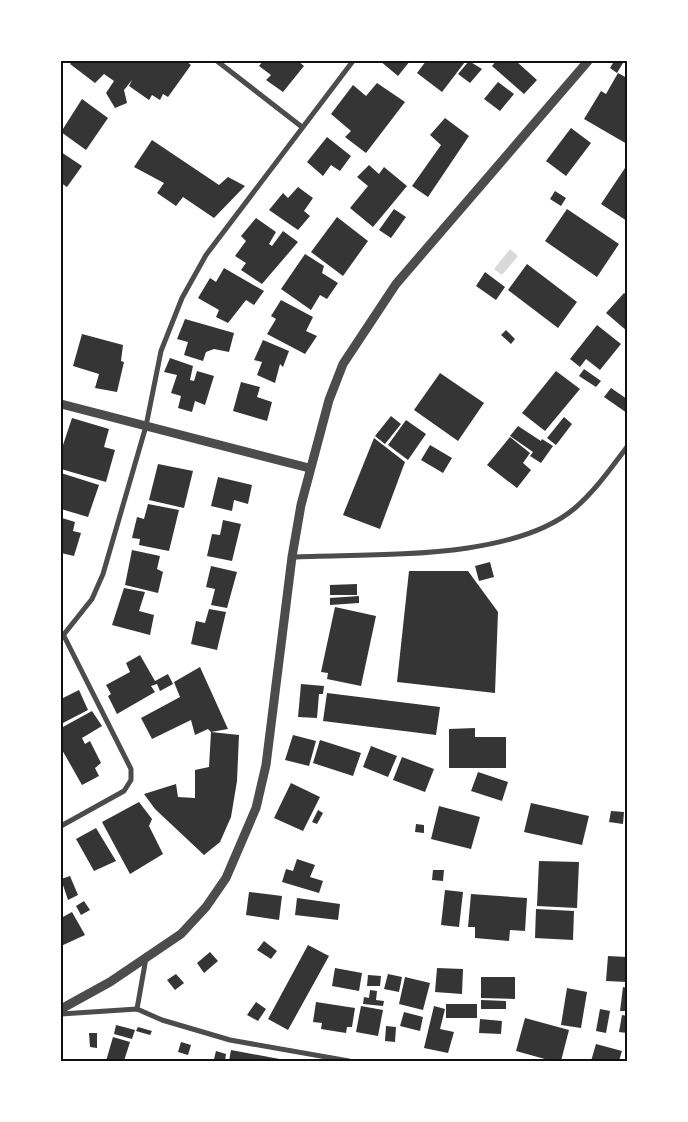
<svg xmlns="http://www.w3.org/2000/svg" width="688" height="1122" font-family="Rubik,sans-serif">
	<style>
		.water { fill: #d9d9d9 }
		.building { fill: #353535 }
		.lines { fill: none; stroke-linecap: round; stroke-linejoin: round }
		.minor { stroke: #4c4c4c; stroke-width: 5 }
		.tertiary { stroke: #4c4c4c; stroke-width: 9 }
		.neatline { fill: none; stroke: #111; stroke-width: 2 }
	</style>
	<rect width="100%" height="100%" fill="#fff"/>
	<polygon class="water" points="510,249 518,256 502,275 494,269"/>
	<g class="building">
		<polygon points="72,61 186,61 191,65 168,97 163,94 160,100 152,95 149,100 129,86 132,80 124,90 127,103 115,108 106,93 114,81 104,74 95,83 70,64"/>
		<polygon points="263,61 298,61 304,66 283,92 266,80 271,75 259,66"/>
		<polygon points="380,61 410,61 398,76"/>
		<polygon points="426,61 464,61 465,62 442,92 417,73"/>
		<polygon points="469,61 482,69 470,83 458,74"/>
		<polygon points="496,61 516,61 537,80 524,94 492,66"/>
		<polygon points="614,61 623,63 617,73 610,68"/>
		<polygon points="618,73 627,78 627,144 584,119 601,91 606,94"/>
		<polygon points="498,82 514,94 500,111 484,99"/>
		<polygon points="377,83 405,102 366,153 345,137 351,131 331,114 353,85 366,96"/>
		<polygon points="82,99 108,118 86,150 61,132"/>
		<polygon points="445,118 469,136 428,197 412,186 441,145 430,135"/>
		<polygon points="571,128 591,143 566,176 546,161"/>
		<polygon points="327,137 351,156 340,171 331,165 323,176 307,162"/>
		<polygon points="152,140 219,185 228,177 245,186 214,218 183,197 176,206 157,193 164,183 134,167"/>
		<polygon points="61,152 82,166 67,187 61,183"/>
		<polygon points="369,165 379,174 384,167 407,186 373,227 350,208 368,186 357,177"/>
		<polygon points="627,165 627,221 601,204"/>
		<polygon points="298,187 313,198 304,211 310,216 298,230 269,210 283,193 288,198"/>
		<polygon points="555,191 566,198 561,206 550,199"/>
		<polygon points="394,209 406,217 391,238 379,230"/>
		<polygon points="567,209 619,244 597,277 545,241"/>
		<polygon points="337,217 368,241 343,276 311,252"/>
		<polygon points="256,218 276,232 269,244 272,246 283,231 298,242 262,284 241,270 246,263 235,256 246,241 241,236"/>
		<polygon points="305,254 324,266 322,273 338,283 327,299 320,295 311,310 281,289"/>
		<polygon points="527,264 577,302 558,328 508,290"/>
		<polygon points="224,268 264,291 254,305 246,300 228,323 216,317 219,310 198,298 210,278 216,282"/>
		<polygon points="485,272 505,287 496,300 476,286"/>
		<polygon points="624,293 627,295 627,331 606,313"/>
		<polygon points="281,300 313,317 306,331 317,336 305,354 267,334 276,319 271,316"/>
		<polygon points="185,319 234,333 229,352 214,349 206,352 203,361 184,355 188,342 177,339"/>
		<polygon points="597,325 621,344 600,370 586,359 580,367 570,359"/>
		<polygon points="506,330 515,339 511,344 501,335"/>
		<polygon points="82,334 123,345 121,361 124,362 117,392 95,388 99,374 73,366"/>
		<polygon points="263,340 289,351 283,367 280,364 275,383 257,375 262,362 254,360"/>
		<polygon points="170,358 193,366 190,380 194,381 197,371 214,376 205,405 195,401 192,412 178,408 181,396 171,393 177,375 164,372"/>
		<polygon points="584,369 601,381 596,387 579,376"/>
		<polygon points="556,371 580,389 545,431 522,413"/>
		<polygon points="440,373 484,403 458,441 414,410"/>
		<polygon points="241,382 260,387 257,397 272,402 267,421 233,411"/>
		<polygon points="611,388 627,399 627,413 604,397"/>
		<polygon points="391,416 401,424 385,444 375,436"/>
		<polygon points="564,417 572,424 556,445 547,438"/>
		<polygon points="72,418 109,429 104,447 115,450 106,482 61,469 61,451"/>
		<polygon points="406,420 426,434 408,460 388,445"/>
		<polygon points="518,426 541,441 542,439 553,446 541,463 530,456 533,452 510,436"/>
		<polygon points="510,437 530,453 523,463 531,470 517,488 487,465"/>
		<polygon points="374,438 405,462 380,529 343,515"/>
		<polygon points="430,445 452,458 443,473 421,460"/>
		<polygon points="158,464 193,471 184,508 149,500"/>
		<polygon points="61,473 99,485 88,517 61,509"/>
		<polygon points="218,477 252,485 248,504 234,500 232,511 211,506"/>
		<polygon points="148,504 179,510 169,551 139,545 140,539 132,538 137,517 144,519"/>
		<polygon points="62,518 75,522 73,531 81,533 74,556 61,553"/>
		<polygon points="223,520 241,524 232,561 207,556 212,534 220,535"/>
		<polygon points="132,550 160,556 157,569 163,572 158,593 125,585"/>
		<polygon points="490,562 494,577 479,581 475,566"/>
		<polygon points="211,566 237,572 227,608 211,605 215,589 206,587"/>
		<polygon points="409,571 468,571 498,612 495,693 397,682"/>
		<polygon points="357,584 357,595 330,595 330,585"/>
		<polygon points="124,588 145,592 139,611 154,615 150,635 112,625"/>
		<polygon points="359,596 359,603 330,605 330,598"/>
		<polygon points="335,607 376,616 361,686 327,679 328,673 321,672"/>
		<polygon points="209,609 226,612 217,650 191,644 196,621 205,623"/>
		<polygon points="140,655 155,681 168,674 173,684 160,691 157,684 151,686 155,692 117,714 108,696 111,694 106,685 130,672 126,663"/>
		<polygon points="200,667 228,729 211,732 208,729 195,735 191,720 152,739 141,718 180,697 174,682"/>
		<polygon points="301,684 324,686 323,694 319,694 317,718 298,717"/>
		<polygon points="79,690 88,710 61,724 61,699"/>
		<polygon points="327,693 440,707 436,735 323,721"/>
		<polygon points="92,711 102,726 82,738 85,744 90,741 101,763 95,768 99,776 82,785 61,748 61,728"/>
		<polygon points="475,728 475,737 506,737 506,768 449,768 449,729"/>
		<polygon points="211,732 239,735 237,781 231,817 220,842 204,855 155,809 144,794 176,784 178,797 195,798 195,770 209,767"/>
		<polygon points="293,735 316,741 309,766 285,760"/>
		<polygon points="320,740 361,753 353,776 313,763"/>
		<polygon points="371,746 397,756 388,777 363,767"/>
		<polygon points="402,757 434,769 425,792 393,780"/>
		<polygon points="478,772 508,782 502,801 471,791"/>
		<polygon points="291,783 320,797 303,831 274,818"/>
		<polygon points="139,802 152,819 149,826 163,854 130,874 102,822"/>
		<polygon points="531,803 589,816 582,845 524,832"/>
		<polygon points="439,806 480,817 471,849 431,839"/>
		<polygon points="318,810 323,813 317,824 312,822"/>
		<polygon points="611,811 624,812 623,824 609,822"/>
		<polygon points="416,824 424,825 424,833 415,832"/>
		<polygon points="96,828 116,861 94,871 76,839"/>
		<polygon points="297,859 315,865 310,877 323,881 319,893 282,882 286,869 293,871"/>
		<polygon points="539,861 579,862 577,908 537,906"/>
		<polygon points="433,870 444,870 443,881 432,880"/>
		<polygon points="70,876 78,895 68,900 61,879"/>
		<polygon points="445,890 463,892 459,927 441,925"/>
		<polygon points="249,892 282,896 279,920 246,915"/>
		<polygon points="471,894 527,898 525,931 510,930 509,941 475,938 475,927 468,927"/>
		<polygon points="297,898 340,904 338,920 295,915"/>
		<polygon points="84,901 90,910 81,915 76,906"/>
		<polygon points="536,909 574,911 573,940 535,938"/>
		<polygon points="72,912 85,935 61,946 61,918"/>
		<polygon points="264,941 277,951 271,959 257,950"/>
		<polygon points="308,945 329,956 288,1030 268,1019"/>
		<polygon points="210,952 218,961 204,973 197,963"/>
		<polygon points="608,956 627,957 627,982 606,981"/>
		<polygon points="335,968 362,973 359,991 332,986"/>
		<polygon points="437,968 463,969 462,994 435,992"/>
		<polygon points="176,974 184,983 175,990 167,980"/>
		<polygon points="388,974 402,977 399,992 384,989"/>
		<polygon points="368,975 381,976 380,986 367,986"/>
		<polygon points="405,977 430,983 423,1010 399,1004"/>
		<polygon points="481,977 515,977 515,999 481,998"/>
		<polygon points="623,987 627,988 627,1011 620,1011"/>
		<polygon points="567,988 587,992 581,1028 561,1025"/>
		<polygon points="370,990 377,991 376,1000 384,1001 383,1006 363,1004 364,997 369,998"/>
		<polygon points="481,1000 506,1001 506,1009 481,1009"/>
		<polygon points="256,1002 266,1009 258,1021 247,1015"/>
		<polygon points="316,1002 355,1008 352,1027 347,1027 346,1033 321,1029 322,1023 313,1022"/>
		<rect x="446" y="1004" width="31" height="14"/>
		<polygon points="361,1006 383,1010 378,1036 356,1032"/>
		<polygon points="434,1006 445,1009 440,1029 454,1032 448,1053 424,1048"/>
		<polygon points="600,1009 610,1011 606,1033 596,1031"/>
		<polygon points="404,1012 423,1017 420,1031 400,1026"/>
		<polygon points="622,1015 627,1016 627,1033 619,1032"/>
		<polygon points="525,1018 569,1030 561,1061 552,1061 516,1051"/>
		<polygon points="480,1019 502,1021 501,1034 479,1033"/>
		<polygon points="116,1025 135,1030 132,1039 114,1034"/>
		<polygon points="386,1026 396,1027 395,1042 385,1041"/>
		<polygon points="138,1027 152,1031 150,1035 136,1031"/>
		<polygon points="89,1033 97,1033 97,1048 90,1047"/>
		<polygon points="113,1037 130,1042 124,1061 106,1061"/>
		<polygon points="181,1042 191,1045 188,1055 178,1052"/>
		<polygon points="596,1044 622,1051 619,1061 591,1061"/>
		<polygon points="231,1050 285,1060 285,1061 229,1061"/>
		<polygon points="216,1051 226,1054 225,1061 214,1059"/>
	</g>
	<g class="lines">
		<g class="minor">
			<polyline points="217,61 302,127"/>
			<path d="M292 557C373 553 511 562 575 508 595 491 611 468 627 447"/>
			<polyline points="61,638 92,599 103,574 146,426 161,351 182,298 206,255 353,61"/>
			<polyline points="61,826 124,791 131,780 131,769 64,636"/>
			<polyline points="137,1009 146,958"/>
			<polyline points="61,1014 137,1009 162,1020 230,1040 349,1061"/>
		</g>
		<g class="tertiary">
			<polyline points="61,404 309,468"/>
			<polyline points="61,1009 110,982 181,934 206,907 226,878 256,808 266,765 292,557 301,505 329,400 343,364 396,284 588,61"/>
		</g>
	</g>
	<rect width="688" height="1122" fill="none" stroke="#ffffff" stroke-width="125"/>
	<rect x="62" y="62" width="564" height="998" class="neatline"/>
</svg>
